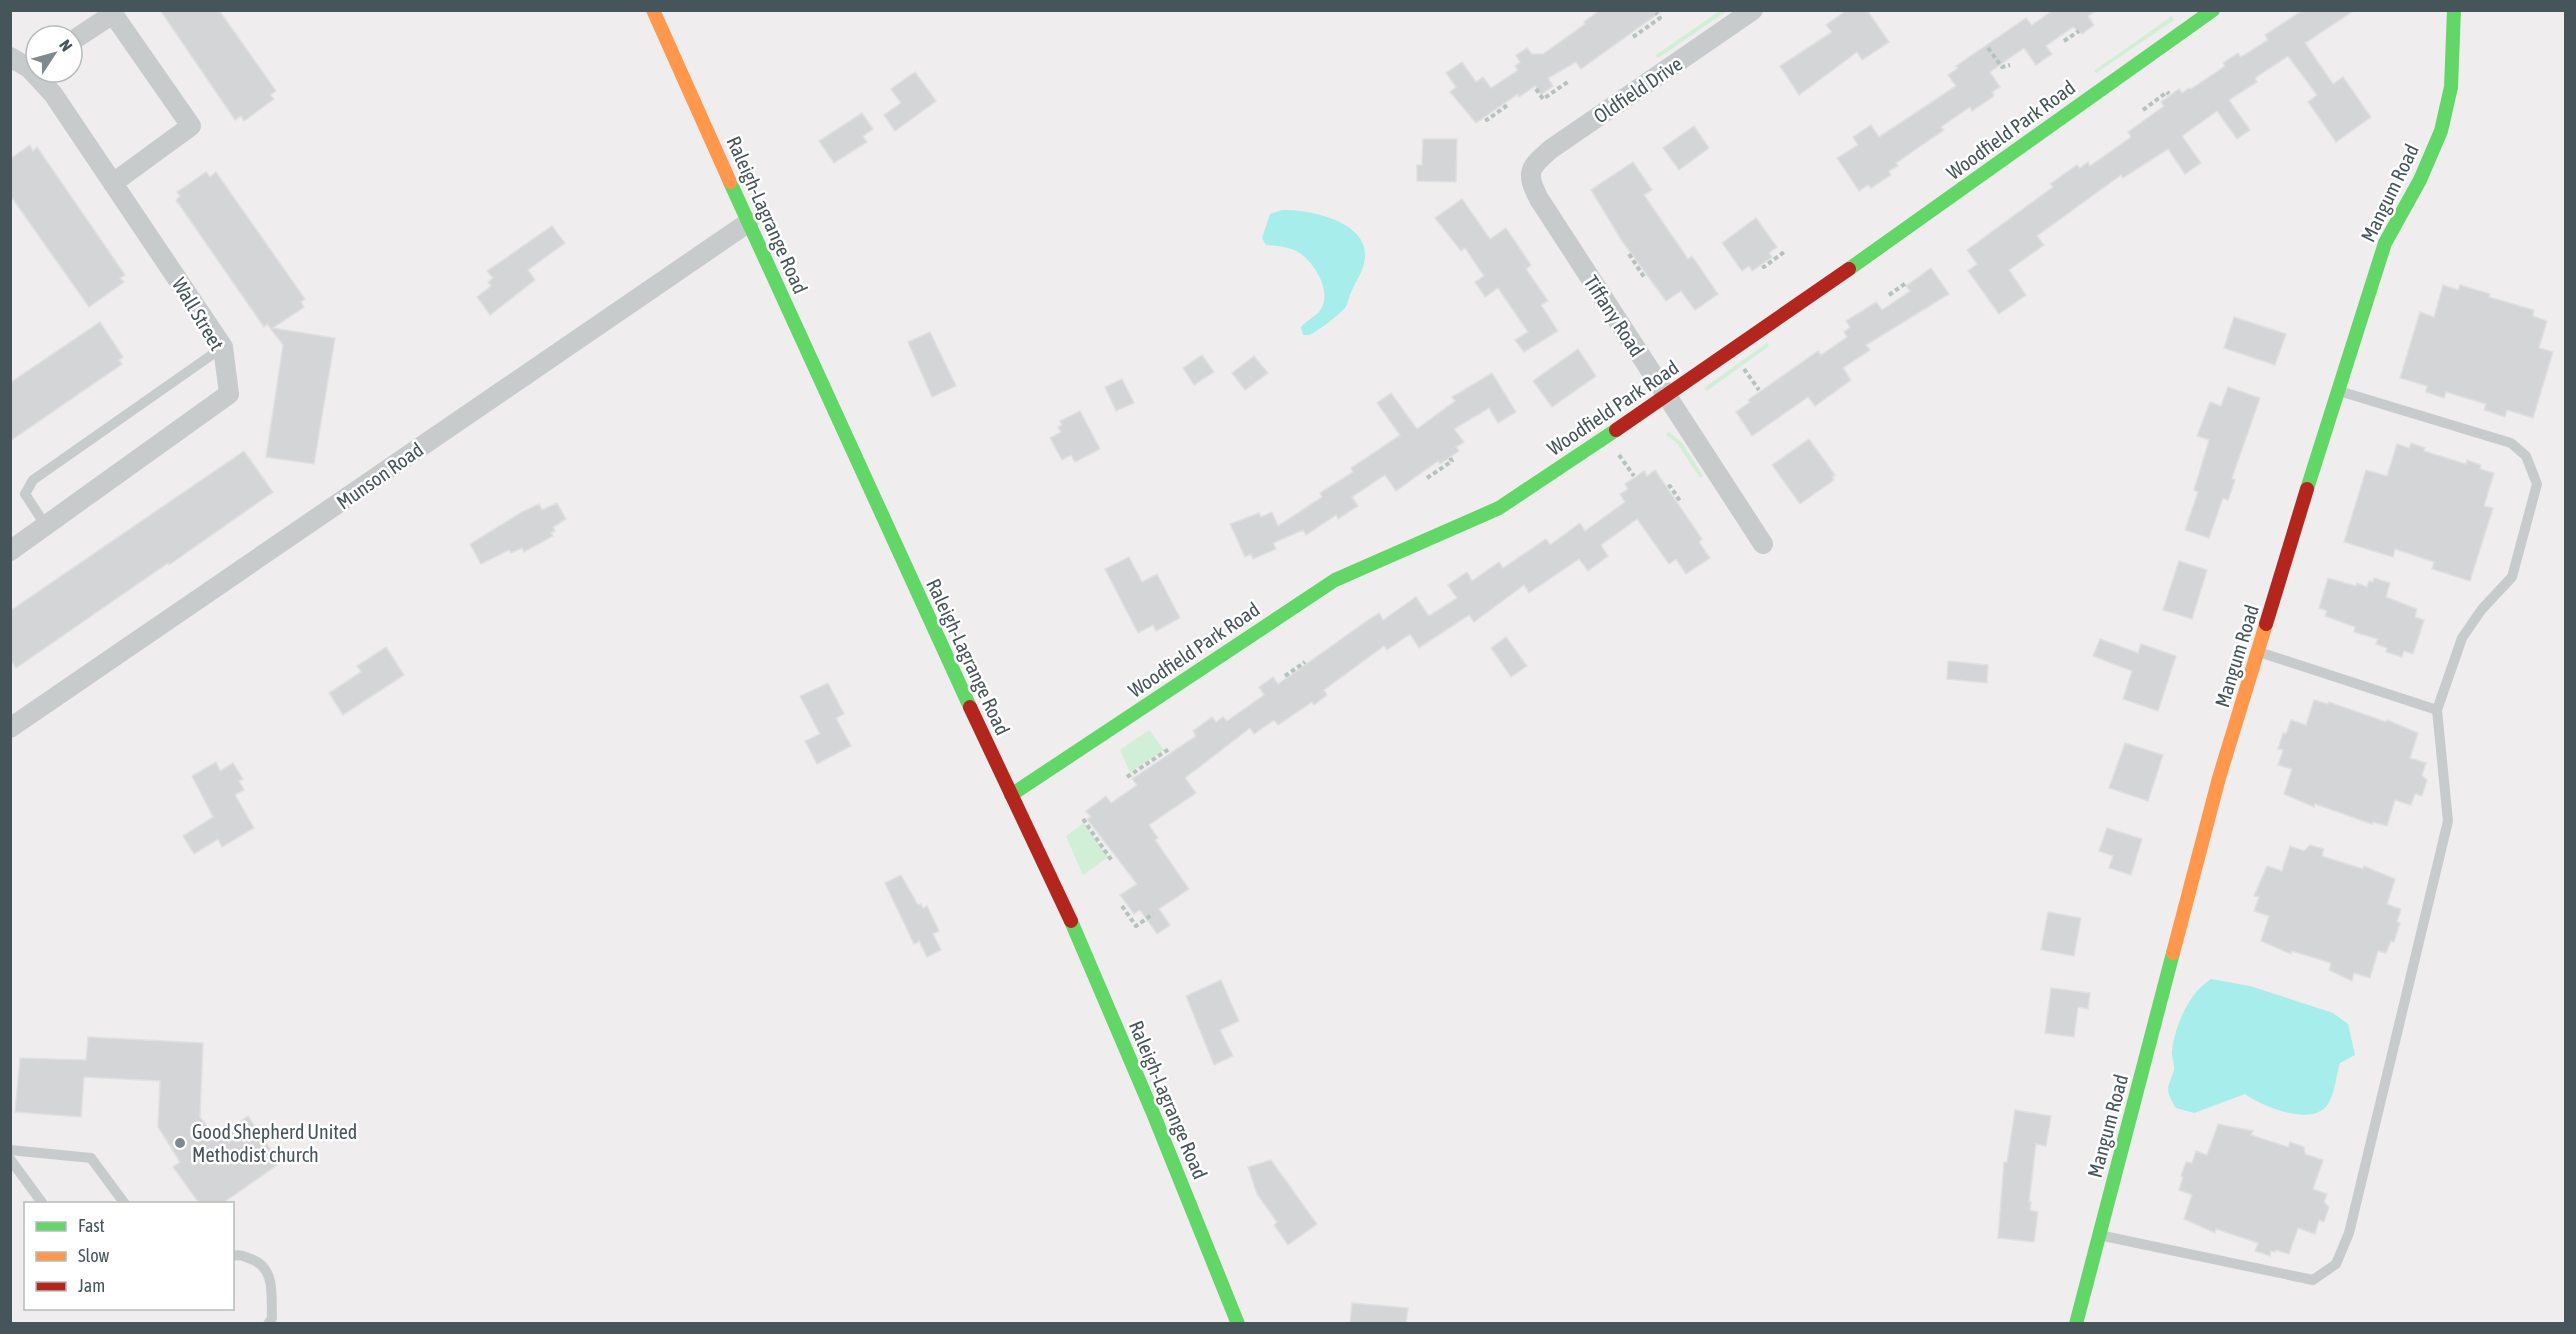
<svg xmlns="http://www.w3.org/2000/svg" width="2576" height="1334" font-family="'Asap Condensed',sans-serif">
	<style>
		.green { fill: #d1eed6 }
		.water { fill: #a6edec }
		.building { fill: #d4d5d7; stroke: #e0e0e1; stroke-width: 1.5 }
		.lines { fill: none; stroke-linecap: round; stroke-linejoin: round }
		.path { stroke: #b6c2bc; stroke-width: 4; stroke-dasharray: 4.5 3; stroke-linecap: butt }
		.lane { stroke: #c8cbcc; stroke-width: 10 }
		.street { stroke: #c8cbcc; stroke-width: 20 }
		.fast { stroke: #63d668; stroke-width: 14 }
		.slow { stroke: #ff974d; stroke-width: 14 }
		.jam { stroke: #b3261e; stroke-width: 14 }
		.poi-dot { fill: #808a8e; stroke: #fff; stroke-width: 2 }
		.labels { text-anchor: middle; stroke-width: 5; stroke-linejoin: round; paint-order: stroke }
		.street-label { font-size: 20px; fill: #45555a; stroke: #fff }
		.poi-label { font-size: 20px; fill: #45555a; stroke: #fff; text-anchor: start }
	</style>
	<rect width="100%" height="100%" fill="#efedee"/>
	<g class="green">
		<polygon points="1721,10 1727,11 1658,58 1656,55"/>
		<polygon points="2172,16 2174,20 2096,73 2094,71"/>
		<polygon points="1767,343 1769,346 1707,391 1704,388"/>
		<polygon points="1668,431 1683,444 1703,476 1700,478 1677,443 1666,435"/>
		<polygon points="1149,730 1164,750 1130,772 1120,750"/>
		<polygon points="1084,823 1108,857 1083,875 1066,836"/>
	</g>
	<g class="water">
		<path d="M1282 210C1308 209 1368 221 1365 257 1364 272 1355 281 1350 295 1348 299 1348 304 1345 308 1340 314 1317 332 1309 335H1303L1301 327C1306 321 1313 318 1319 312 1334 294 1315 262 1298 252 1289 247 1277 246 1266 245L1262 238 1270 214Z"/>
		<path d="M2211 979 2250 986 2333 1013 2348 1024 2355 1055 2340 1063C2336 1075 2335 1094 2328 1104 2313 1128 2261 1106 2245 1094L2194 1113 2176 1108C2164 1088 2168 1089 2174 1070 2175 1064 2171 1057 2172 1051 2175 1025 2189 993 2211 979Z"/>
	</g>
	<g class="building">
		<polygon points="160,10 219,10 276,91 270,95 274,99 244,121 241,116 235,120"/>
		<polygon points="1600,10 1663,10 1581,69 1576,62 1548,78 1553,86 1541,95 1535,86 1519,97 1518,94 1476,123 1450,92 1456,87 1446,73 1462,62 1476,82 1483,77 1491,88 1518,70 1515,66 1520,62 1516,55 1527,48 1532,54 1543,54 1585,24 1584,22"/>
		<polygon points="1847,10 1867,10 1889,42 1862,60 1857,52 1799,95 1780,66 1832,32 1826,25"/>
		<polygon points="2053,10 2097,10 2088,16 2094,25 2082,34 2073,27 2046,46 2052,54 2036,65 2024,48 1990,72 2000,87 1992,92 1994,96 1972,111 1970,107 1941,127 1944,130 1896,163 1898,166 1889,171 1891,175 1871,188 1868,185 1859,191 1837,158 1858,145 1853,137 1871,125 1879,137 1956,86 1948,75 1958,68 1956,66 2026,18 2032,25"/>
		<polygon points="2303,10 2355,10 2305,43 2333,84 2343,77 2371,117 2336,142 2308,102 2317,95 2288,56 2255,78 2257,82 2229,100 2250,130 2237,139 2217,111 2182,136 2201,163 2185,174 2168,149 2123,178 2121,175 2037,236 2044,245 2009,270 2026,295 1999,314 1968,271 1977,264 1967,250 2053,187 2050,184 2077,165 2080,168 2088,162 2090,166 2131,137 2128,132 2164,106 2161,102 2179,89 2182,93 2189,88 2191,89 2225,66 2223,63 2238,53 2241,57 2268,40 2265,35"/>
		<polygon points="915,72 936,101 895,131 884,115 901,103 891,89"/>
		<polygon points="862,113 873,129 863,136 867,142 834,163 819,141"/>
		<polygon points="1694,126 1709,148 1679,170 1663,148"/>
		<polygon points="1423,139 1457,139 1456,182 1417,181 1417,165 1422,165"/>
		<polygon points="30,145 33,151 37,147 125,275 120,278 124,282 89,307 10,195 10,159"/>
		<polygon points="1633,162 1652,190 1644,195 1688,259 1692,256 1718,294 1695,310 1681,291 1666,301 1622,241 1591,190"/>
		<polygon points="206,172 210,177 216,172 305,299 301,302 304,307 273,328 335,338 314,464 266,457 283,345 267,324 264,327 176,200 180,196 177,192"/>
		<polygon points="1462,199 1490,239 1506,228 1531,265 1526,269 1548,301 1541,305 1558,331 1524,352 1515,340 1528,332 1498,288 1485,297 1475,282 1484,276 1465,248 1461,251 1435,218"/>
		<polygon points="1756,218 1777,247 1769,253 1772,257 1752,271 1749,266 1742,271 1722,243"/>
		<polygon points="552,226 565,243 528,270 535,280 490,315 477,297 491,286 488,282 493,278 487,271"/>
		<polygon points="1931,268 1949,294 1866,345 1870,350 1843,368 1851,380 1815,406 1808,397 1752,436 1736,412 1750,402 1748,400 1818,351 1821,355 1847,337 1844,332 1850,327 1846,321 1876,302 1882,310 1910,291 1906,286"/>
		<polygon points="2443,285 2458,290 2460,285 2490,294 2489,297 2534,310 2533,316 2547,321 2539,348 2553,352 2533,418 2507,410 2505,417 2484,410 2486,404 2446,392 2444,398 2426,392 2427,386 2400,378 2420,312 2434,317"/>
		<polygon points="2234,317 2286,334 2275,365 2224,348"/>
		<polygon points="100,322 123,357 119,360 122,364 10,441 10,383"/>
		<polygon points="930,332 956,386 932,397 908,342"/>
		<polygon points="1578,349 1596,376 1552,407 1533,381"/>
		<polygon points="1202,355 1214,372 1194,385 1183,368"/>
		<polygon points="1254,356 1268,373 1245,390 1232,373"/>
		<polygon points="1492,373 1516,412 1498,423 1489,408 1454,429 1464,442 1456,447 1459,451 1440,464 1438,461 1396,491 1385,475 1352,497 1358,506 1338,519 1336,515 1306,535 1303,530 1273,543 1276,549 1253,559 1251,554 1245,557 1230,524 1259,513 1261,517 1272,512 1278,526 1322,497 1320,493 1353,472 1351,468 1400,435 1377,403 1391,393 1417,429 1455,401 1452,397"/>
		<polygon points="1122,379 1134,403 1116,411 1105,387"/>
		<polygon points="2228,387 2260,398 2232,478 2235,480 2228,500 2223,498 2209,538 2185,530 2198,492 2194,490 2209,440 2197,436 2210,402 2221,406"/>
		<polygon points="1080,411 1100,449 1075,462 1071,455 1062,460 1050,438 1061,432 1058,427 1062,425 1060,421"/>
		<polygon points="1809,439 1835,475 1832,477 1834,480 1800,504 1772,465"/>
		<polygon points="2411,443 2425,448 2424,451 2466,464 2467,460 2481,465 2480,469 2494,473 2484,506 2493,508 2470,581 2432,569 2434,562 2395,549 2393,557 2344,542 2366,470 2387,476 2397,444 2409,448"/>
		<polygon points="244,451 273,492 169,565 168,563 16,668 10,659 10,611"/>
		<polygon points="1655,470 1702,539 1699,542 1710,558 1686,574 1676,559 1669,564 1637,519 1601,545 1608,556 1588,571 1579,559 1529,593 1524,585 1474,622 1469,615 1419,648 1410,634 1387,650 1384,646 1324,690 1327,695 1314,705 1312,702 1278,725 1274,720 1254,734 1250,728 1185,778 1196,793 1149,825 1158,838 1155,840 1189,889 1159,909 1170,925 1157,934 1140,910 1134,914 1120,895 1137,884 1087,819 1091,817 1086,811 1106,796 1111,803 1137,785 1132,779 1196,736 1193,731 1212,717 1216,722 1223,717 1227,721 1264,695 1259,687 1273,677 1278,684 1371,618 1379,613 1383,620 1416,597 1429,616 1457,598 1448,585 1467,572 1472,581 1499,562 1503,568 1546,539 1550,545 1580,523 1585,531 1625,502 1620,494 1628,489 1625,484 1644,471 1647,476"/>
		<polygon points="557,503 566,519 553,527 555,531 551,533 553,536 524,552 522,548 511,553 509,550 481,564 470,544 522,512 539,504 542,510"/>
		<polygon points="1129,557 1142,582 1157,574 1180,618 1156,631 1153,625 1138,633 1105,569"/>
		<polygon points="2179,561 2207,570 2192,619 2163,610"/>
		<polygon points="2328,578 2356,586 2357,583 2367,587 2369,581 2373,582 2374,578 2390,583 2386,597 2417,609 2415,617 2424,620 2413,654 2404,651 2402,657 2386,652 2387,648 2376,644 2378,639 2354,632 2355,627 2325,616 2327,611 2319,608"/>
		<polygon points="1506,637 1527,666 1511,677 1491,648"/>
		<polygon points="2100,639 2138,653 2141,644 2176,656 2158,711 2123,699 2132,671 2093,656"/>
		<polygon points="386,647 404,675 343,715 329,693 361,672 357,666"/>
		<polygon points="1948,661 1988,665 1987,683 1947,679"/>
		<polygon points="828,683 844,714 836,718 851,746 817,764 805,741 820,734 800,696"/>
		<polygon points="2314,700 2328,704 2329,702 2386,722 2387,720 2418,733 2410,758 2426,763 2422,775 2427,780 2422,796 2415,794 2411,805 2395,800 2387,826 2373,822 2372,824 2315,804 2314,807 2284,794 2292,769 2278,765 2283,750 2278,749 2283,733 2286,734 2291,720 2306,725"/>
		<polygon points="2125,743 2163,755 2148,801 2109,788"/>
		<polygon points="216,762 220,771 233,763 243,779 239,781 244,790 235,795 254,828 222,847 218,839 194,854 183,836 213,817 192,776"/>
		<polygon points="2107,828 2142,839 2131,875 2109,868 2113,856 2099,851"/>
		<polygon points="2310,845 2324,849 2322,856 2363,869 2364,866 2395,879 2387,904 2401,909 2397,922 2400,923 2394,942 2391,941 2386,953 2378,951 2370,978 2354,973 2352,981 2329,970 2331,963 2292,951 2291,954 2261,941 2269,916 2254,911 2259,897 2254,896 2267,866 2282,871 2290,846 2304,851"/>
		<polygon points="901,875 918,905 921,904 923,908 927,906 939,931 933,934 941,950 927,957 919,941 914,944 885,883"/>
		<polygon points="2048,912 2081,918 2074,956 2041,950"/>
		<polygon points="1221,980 1239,1021 1220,1030 1233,1056 1214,1065 1186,996"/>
		<polygon points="2051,988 2090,993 2088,1009 2078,1007 2074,1037 2045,1033"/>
		<polygon points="88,1037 203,1043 200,1117 216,1138 248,1116 280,1163 223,1203 199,1203 173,1167 180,1162 158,1127 160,1081 84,1077 81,1117 15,1112 20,1058 86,1060"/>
		<polygon points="2015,1110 2051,1116 2046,1146 2036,1144 2029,1202 2031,1202 2030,1210 2038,1212 2034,1242 1998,1238 2004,1162 2007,1162"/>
		<polygon points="2218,1124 2253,1131 2251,1135 2288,1147 2290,1142 2304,1147 2305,1154 2323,1160 2313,1189 2327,1194 2324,1202 2329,1207 2324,1222 2319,1220 2315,1234 2298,1228 2289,1254 2276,1250 2275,1252 2271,1251 2270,1256 2255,1251 2258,1243 2216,1229 2215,1233 2184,1219 2192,1195 2179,1190 2183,1177 2181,1176 2186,1162 2192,1163 2196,1151 2207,1155"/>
		<polygon points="1271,1160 1317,1224 1288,1245 1274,1225 1277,1222 1257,1194 1248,1167"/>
		<polygon points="1352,1303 1408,1308 1406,1323 1350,1323"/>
	</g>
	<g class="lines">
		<g class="path">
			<polyline points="1633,37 1660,18 1656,13"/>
			<polyline points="2064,41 2079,31"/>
			<polyline points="1988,48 2002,67 2010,65"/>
			<polyline points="1536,89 1543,99 1569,81"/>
			<polyline points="2143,110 2167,92 2169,94"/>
			<polyline points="1486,118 1487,120 1509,104"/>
			<polyline points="1629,254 1644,277"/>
			<polyline points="1763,265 1764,267 1784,252"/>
			<polyline points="1889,295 1906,283"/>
			<polyline points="1744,369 1759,390"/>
			<polyline points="1619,455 1634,476"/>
			<polyline points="1427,478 1452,461 1450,458"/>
			<polyline points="1668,487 1670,486 1680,501"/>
			<polyline points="1285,676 1305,662"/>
			<polyline points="1127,777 1169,749"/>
			<polyline points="1083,819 1112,861"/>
			<polyline points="1122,906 1136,926 1153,914"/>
		</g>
		<g class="lane">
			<polyline points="46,526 25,494 33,480 223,347"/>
			<polyline points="2259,652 2437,710"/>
			<polyline points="10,1150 91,1158 125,1204"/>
			<polyline points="10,1159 43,1204"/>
			<polyline points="2099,1235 2313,1280 2336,1264 2349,1233 2448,821 2437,710 2462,638 2482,609 2512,577 2537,484 2526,456 2511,443 2339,391"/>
			<path d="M232 1256C240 1254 244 1256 251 1259 276 1268 271 1295 272 1318L268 1324"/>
		</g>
		<g class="street">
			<path d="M1753 10 1551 149C1529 168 1525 172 1539 199L1763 544"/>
			<polyline points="72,41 113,14 191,126 113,183"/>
			<polyline points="10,57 29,68 53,94 223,347 229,394 10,551"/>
			<polyline points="10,728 749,222"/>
		</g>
		<g class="fast">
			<polyline points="730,182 970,707"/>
			<polyline points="1849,269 2213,10"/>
			<polyline points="2307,489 2385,243 2420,180 2441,131 2451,87 2454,10"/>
			<polyline points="1011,795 1335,580 1499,508 1616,430"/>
			<polyline points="1071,921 1153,1113 1238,1324"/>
			<polyline points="2076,1324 2173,953"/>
		</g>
		<g class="slow">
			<polyline points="653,10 730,182"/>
			<polyline points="2173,953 2219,778 2266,624"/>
		</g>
		<g class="jam">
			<polyline points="1616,430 1849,269"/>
			<polyline points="2266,624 2307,489"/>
			<polyline points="970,707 1071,921"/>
		</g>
	</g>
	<circle class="poi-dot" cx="180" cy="1143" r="6"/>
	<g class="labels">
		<g class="street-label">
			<text transform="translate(1638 90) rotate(-34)" y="7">Oldfield Drive</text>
			<text transform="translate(2011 130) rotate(-36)" y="7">Woodfield Park Road</text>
			<text transform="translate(2390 193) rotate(-64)" y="7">Mangum Road</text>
			<text transform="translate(767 215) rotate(66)" y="7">Raleigh-Lagrange Road</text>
			<text transform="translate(198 314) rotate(59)" y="7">Wall Street</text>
			<text transform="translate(1614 316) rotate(57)" y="7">Tiffany Road</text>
			<text transform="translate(1613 408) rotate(-34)" y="7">Woodfield Park Road</text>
			<text transform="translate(380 476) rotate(-35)" y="7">Munson Road</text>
			<text transform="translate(1194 650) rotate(-34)" y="7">Woodfield Park Road</text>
			<text transform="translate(2237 656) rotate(-73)" y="7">Mangum Road</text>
			<text transform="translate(968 657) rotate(65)" y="7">Raleigh-Lagrange Road</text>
			<text transform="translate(1168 1100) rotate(67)" y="7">Raleigh-Lagrange Road</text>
			<text transform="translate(2108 1126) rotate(-75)" y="7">Mangum Road</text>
		</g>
		<g class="poi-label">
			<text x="192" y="1139">Good Shepherd United<tspan x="192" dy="23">Methodist church</tspan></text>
		</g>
	</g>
	<rect width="2576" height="1334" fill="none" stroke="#45555a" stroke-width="24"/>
	<rect x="24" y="1202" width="210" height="108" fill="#ffffff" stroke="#b5bbbd" stroke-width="1.5"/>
	<rect x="36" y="1222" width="30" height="9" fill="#63d668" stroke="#b5bbbd" stroke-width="1.5"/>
	<text x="78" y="1232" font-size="18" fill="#45555a">Fast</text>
	<rect x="36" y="1252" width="30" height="9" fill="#ff974d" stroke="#b5bbbd" stroke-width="1.5"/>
	<text x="78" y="1262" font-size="18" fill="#45555a">Slow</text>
	<rect x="36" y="1282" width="30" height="9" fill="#b3261e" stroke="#b5bbbd" stroke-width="1.5"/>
	<text x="78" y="1292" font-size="18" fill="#45555a">Jam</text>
	<g transform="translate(54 54) rotate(54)"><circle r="28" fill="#ffffff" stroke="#b5bbbd" stroke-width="1.5"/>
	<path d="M0-4.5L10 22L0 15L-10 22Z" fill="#808a8e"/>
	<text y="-9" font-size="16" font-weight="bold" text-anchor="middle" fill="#45555a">N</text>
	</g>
</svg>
